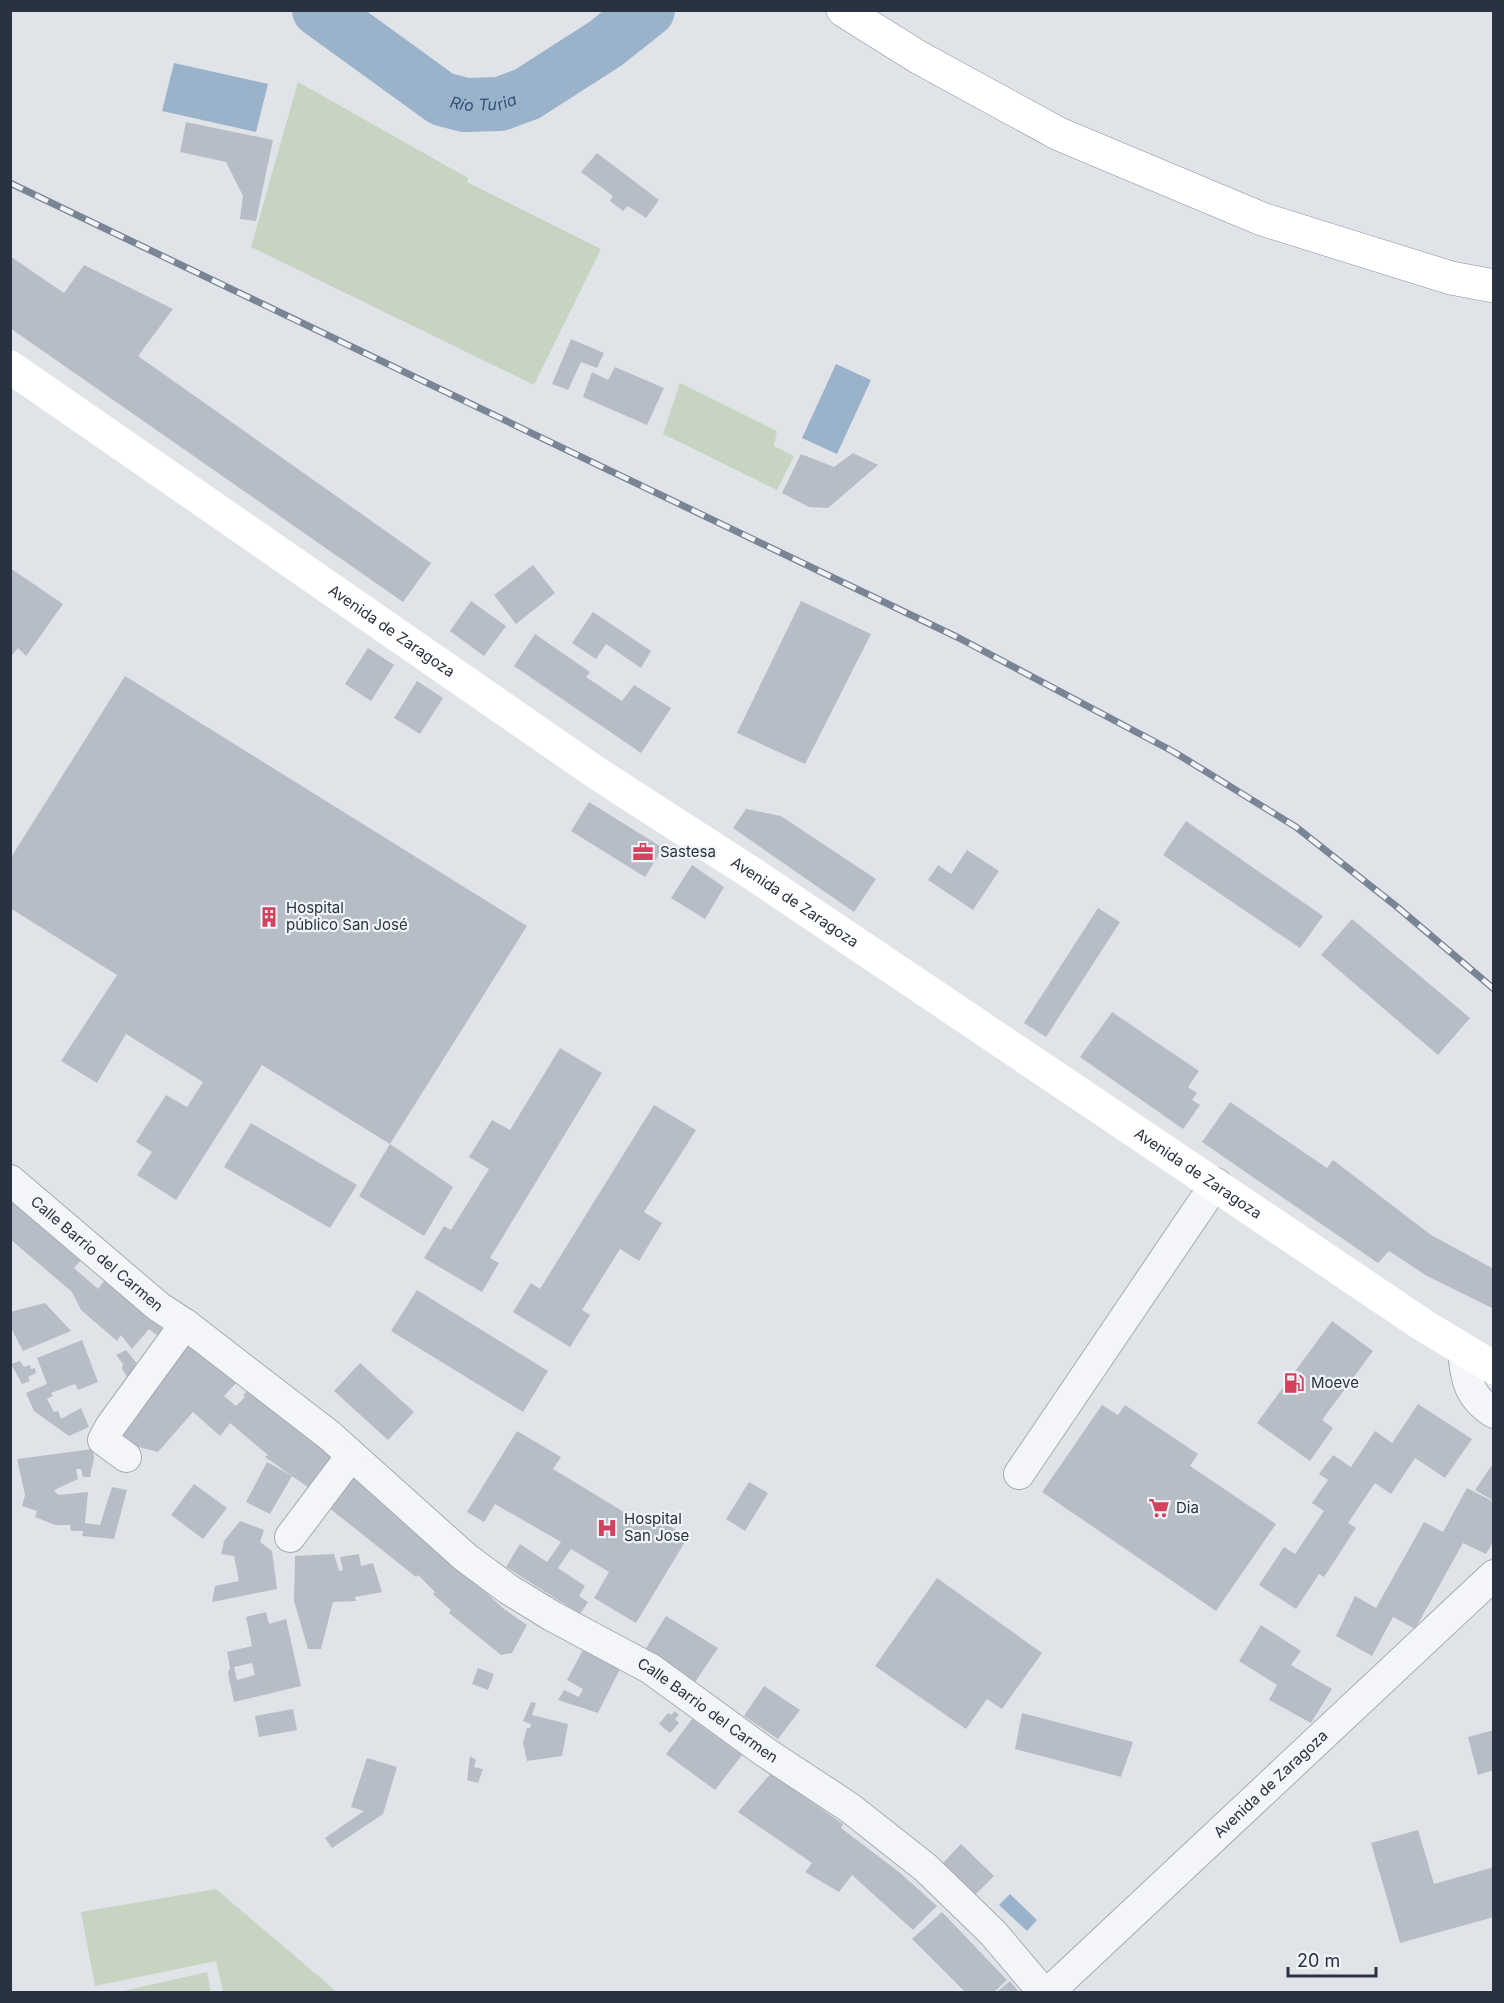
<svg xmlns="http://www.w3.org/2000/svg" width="1504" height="2003" font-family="Inter,sans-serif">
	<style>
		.green { fill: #c6d4c1 }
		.water { fill: #9ab3cb }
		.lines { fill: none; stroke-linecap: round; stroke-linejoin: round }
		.river { stroke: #9ab3cb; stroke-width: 54 }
		.building { fill: #b7bdc6; fill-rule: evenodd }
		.minor-casing { stroke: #a5abb3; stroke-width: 32 }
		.trunk-casing { stroke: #8792a1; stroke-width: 34 }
		.minor { stroke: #f3f5f8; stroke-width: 30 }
		.secondary { stroke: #fff; stroke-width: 33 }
		.trunk { stroke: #fff; stroke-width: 33 }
		.rail-casing { stroke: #798494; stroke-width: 7 }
		.rail { stroke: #f0f3f7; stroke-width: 4.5; stroke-dasharray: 14; stroke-linecap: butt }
		.labels { text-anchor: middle; stroke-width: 4.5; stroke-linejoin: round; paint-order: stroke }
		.street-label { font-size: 15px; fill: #283241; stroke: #f0f3f7 }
		.poi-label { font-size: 15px; fill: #283241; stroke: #f0f3f7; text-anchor: start }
		.water-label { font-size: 16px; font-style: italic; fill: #315377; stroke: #f0f3f7 }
	</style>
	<rect width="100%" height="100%" fill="#e0e4e9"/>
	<g class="green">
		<polygon points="298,82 468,178 467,182 601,249 534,385 251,247"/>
		<polygon points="680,383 777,431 774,446 794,456 777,490 663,434"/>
		<polygon points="216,1889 337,1992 223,1992 216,1961 95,1986 81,1912"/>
		<polygon points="207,1972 211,1992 119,1992"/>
	</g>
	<g class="water">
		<polygon points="174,63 268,84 256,132 162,111"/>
		<polygon points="836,364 871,380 837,454 802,438"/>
		<polygon points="1010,1894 1037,1920 1027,1931 999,1905"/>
	</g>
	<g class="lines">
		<path class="river" id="s1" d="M319 10 442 99 465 105 500 104 527 94 605 44 648 10"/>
	</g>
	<g class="building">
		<polygon points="186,122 273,140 256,221 240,219 243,196 226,162 180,152"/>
		<polygon points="597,153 659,200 646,218 628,206 623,211 610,201 613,196 581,172"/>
		<polygon points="10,256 64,293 84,265 173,309 138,356 431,563 403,602 10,328"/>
		<polygon points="571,339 604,353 597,368 581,362 568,390 552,384"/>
		<polygon points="615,367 664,388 647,425 583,397 592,372 608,380"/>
		<polygon points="853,453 878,465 828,508 809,507 782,493 801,454 834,467"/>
		<polygon points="533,565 555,593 516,624 494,595"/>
		<polygon points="10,568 63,604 26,656 18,648 10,658"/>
		<polygon points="471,601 506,626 484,656 450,631"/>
		<polygon points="801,601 871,634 805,764 737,733"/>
		<polygon points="593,612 651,651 641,668 606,644 596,659 572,643"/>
		<polygon points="535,634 590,672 586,677 622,701 634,685 671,708 641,753 514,666"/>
		<polygon points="368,648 394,665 371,701 345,684"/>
		<polygon points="125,676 527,926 390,1144 262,1065 176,1200 137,1175 152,1152 136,1142 166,1095 187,1107 203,1082 126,1034 97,1083 61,1061 117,975 10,908 10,859"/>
		<polygon points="417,681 443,698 420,734 394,718"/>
		<polygon points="589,802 663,848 645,877 571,831"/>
		<polygon points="746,809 781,816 876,879 854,912 733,828"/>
		<polygon points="1186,821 1323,916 1300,948 1163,855"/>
		<polygon points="967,850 999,871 973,910 928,880 938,865 951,874"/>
		<polygon points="692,865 724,887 705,919 671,898"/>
		<polygon points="1098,908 1120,922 1046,1037 1024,1023"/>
		<polygon points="1352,919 1470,1018 1438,1055 1321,955"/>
		<polygon points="1112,1012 1199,1071 1188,1087 1197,1093 1192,1100 1200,1105 1183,1129 1080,1057"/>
		<polygon points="560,1048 602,1073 490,1258 499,1263 482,1292 424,1258 444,1226 451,1230 489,1169 469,1157 492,1120 510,1130"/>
		<polygon points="1230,1102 1327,1168 1333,1160 1431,1235 1494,1269 1494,1309 1427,1276 1389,1251 1378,1263 1202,1142"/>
		<polygon points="654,1105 696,1130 644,1212 662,1223 639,1261 620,1249 582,1310 590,1315 570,1347 513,1312 531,1283 540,1289"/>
		<polygon points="251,1123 357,1185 330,1228 224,1167"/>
		<polygon points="390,1144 453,1187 424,1236 359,1196"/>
		<polygon points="10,1193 84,1257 74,1268 98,1289 107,1277 165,1332 160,1338 149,1329 132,1349 121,1335 117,1341 81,1310 72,1292 10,1239"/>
		<polygon points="417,1290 548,1371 523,1412 391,1331"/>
		<polygon points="45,1303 71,1331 23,1351 10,1326 10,1312"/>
		<polygon points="1332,1321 1373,1351 1322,1420 1333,1428 1310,1461 1257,1423"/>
		<polygon points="82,1340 98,1382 78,1390 75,1384 51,1393 53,1396 47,1399 54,1412 58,1411 61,1419 81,1408 89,1427 69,1436 34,1411 26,1393 47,1384 37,1358"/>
		<polygon points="184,1342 237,1382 224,1396 236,1406 245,1397 243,1395 249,1389 292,1426 334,1456 312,1490 292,1476 270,1514 246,1502 267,1462 292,1476 265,1457 268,1455 230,1423 220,1436 193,1412 158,1452 114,1441"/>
		<polygon points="126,1350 139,1366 127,1377 122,1369 123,1364 116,1355"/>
		<polygon points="20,1361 24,1367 30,1365 31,1369 35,1368 36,1373 28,1377 30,1381 22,1384 11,1364"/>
		<polygon points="360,1363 414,1412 388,1440 334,1391"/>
		<polygon points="1418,1404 1472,1439 1445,1478 1415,1458 1391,1494 1375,1483 1348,1523 1356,1528 1324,1577 1319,1574 1296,1609 1259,1585 1284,1547 1295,1554 1324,1511 1312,1503 1328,1480 1319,1474 1333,1455 1351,1467 1375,1431 1392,1443"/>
		<polygon points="1102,1405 1118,1415 1125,1405 1198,1454 1190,1466 1276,1524 1216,1611 1042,1492"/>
		<polygon points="517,1431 561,1457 553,1469 642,1523 648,1513 688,1537 636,1623 594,1598 609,1572 571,1549 558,1568 585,1586 579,1596 588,1602 580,1614 506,1567 520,1544 547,1562 561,1542 495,1504 484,1522 467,1512"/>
		<polygon points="93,1449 94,1458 90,1477 83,1477 81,1469 76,1469 78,1479 54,1490 58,1495 88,1492 85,1523 100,1525 112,1487 127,1490 114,1539 82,1536 83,1531 71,1531 70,1525 55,1525 35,1517 37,1511 22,1506 25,1495 17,1459"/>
		<polygon points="1494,1462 1494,1501 1475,1490"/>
		<polygon points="351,1475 407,1522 405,1525 418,1535 420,1533 504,1609 527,1625 512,1653 501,1655 449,1613 451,1610 433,1594 435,1592 418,1575 416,1577 328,1507"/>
		<polygon points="749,1482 768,1493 745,1531 726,1519"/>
		<polygon points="194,1484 227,1508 203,1539 171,1515"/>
		<polygon points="1467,1488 1494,1502 1494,1541 1486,1554 1463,1543 1415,1629 1393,1617 1372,1656 1336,1636 1355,1596 1376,1608 1424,1522 1443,1532"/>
		<polygon points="240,1521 264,1530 260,1542 272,1551 277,1589 212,1602 215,1586 239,1581 234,1556 221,1554 224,1541"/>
		<polygon points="334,1554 339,1571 343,1570 340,1557 359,1554 361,1566 373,1563 382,1592 355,1597 356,1601 333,1602 321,1649 308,1649 294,1601 295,1556"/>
		<polygon points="937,1578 1042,1653 1002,1709 987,1699 966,1729 875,1666"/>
		<path d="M266 1612 269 1624 286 1619 301 1686 234 1702 228 1673 230 1668 227 1652 252 1646 246 1617ZM252 1663 255 1675 237 1680 234 1667Z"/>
		<polygon points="666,1616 718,1648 695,1682 645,1650"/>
		<polygon points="1261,1625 1301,1651 1291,1665 1332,1689 1311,1723 1269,1700 1277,1685 1239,1661"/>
		<polygon points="584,1648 621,1667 598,1713 558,1700 564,1690 579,1697 583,1689 567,1680"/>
		<polygon points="478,1668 494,1674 488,1690 472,1684"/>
		<polygon points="764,1686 800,1710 778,1739 744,1716"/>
		<polygon points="531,1702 536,1703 532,1715 568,1724 562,1756 527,1761 523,1743 527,1728 530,1728 531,1724 523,1721"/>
		<polygon points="293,1709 297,1730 259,1737 255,1716"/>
		<polygon points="675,1711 679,1715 675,1719 679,1723 670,1733 659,1724 668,1713 671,1715"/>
		<polygon points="1022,1713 1133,1742 1121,1777 1015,1749"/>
		<polygon points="692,1719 742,1755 715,1790 666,1754"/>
		<polygon points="1494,1730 1494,1770 1478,1775 1468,1737"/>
		<polygon points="470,1756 476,1760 474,1767 483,1769 478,1783 467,1780"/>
		<polygon points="367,1758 397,1767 383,1814 332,1848 325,1838 364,1811 351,1807"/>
		<polygon points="771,1773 843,1824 841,1828 899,1872 937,1906 913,1930 852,1875 839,1892 805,1872 812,1863 738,1812"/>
		<polygon points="1418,1830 1434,1884 1494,1867 1494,1917 1400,1943 1371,1843"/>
		<polygon points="961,1844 994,1876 974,1896 943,1863"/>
		<polygon points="942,1912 1007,1980 994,1992 965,1992 912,1939"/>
		<polygon points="1010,1981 1019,1992 997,1992"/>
	</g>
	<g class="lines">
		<g class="minor-casing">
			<g id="minor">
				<path id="s2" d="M10 1180 159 1307 185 1324 329 1435 465 1557 508 1589 552 1616 651 1669 765 1752 850 1808 926 1868 993 1933 1043 1992"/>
				<path d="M1463 1350C1466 1378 1467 1396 1494 1413"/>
				<polyline points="126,1457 103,1440 110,1427 185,1324"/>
				<polyline points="1019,1474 1216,1183"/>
				<polyline points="290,1537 351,1456"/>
				<path id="s3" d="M1049 1992 1494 1575"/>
			</g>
		</g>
		<g class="trunk-casing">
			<polyline id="trunk" points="843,10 918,57 1059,134 1262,219 1451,278 1494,286"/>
		</g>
		<use href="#minor" class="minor"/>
		<path class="secondary" id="s4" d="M10 367 598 774 759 878 1423 1325 1494 1368"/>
		<use href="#trunk" class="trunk"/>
		<g class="rail-casing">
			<polyline id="rail" points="10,183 959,638 1174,752 1296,827 1396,906 1494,989"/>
		</g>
		<use href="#rail" class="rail"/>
	</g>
	<defs>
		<g id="office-bare" transform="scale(1.62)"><path d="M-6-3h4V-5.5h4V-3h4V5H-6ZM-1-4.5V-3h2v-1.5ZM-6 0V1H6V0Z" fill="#d2415d" stroke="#f0f3f7" stroke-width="2.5" paint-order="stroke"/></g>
		<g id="building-bare" transform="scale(1.62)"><path d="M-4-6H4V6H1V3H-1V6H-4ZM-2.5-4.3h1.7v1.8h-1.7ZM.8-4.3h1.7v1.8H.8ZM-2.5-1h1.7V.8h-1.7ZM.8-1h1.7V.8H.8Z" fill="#d2415d" stroke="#f0f3f7" stroke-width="2.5" paint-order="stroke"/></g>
		<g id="fuel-bare" transform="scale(1.62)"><path d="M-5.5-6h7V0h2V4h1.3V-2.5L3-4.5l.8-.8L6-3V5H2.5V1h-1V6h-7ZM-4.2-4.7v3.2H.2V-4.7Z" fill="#d2415d" stroke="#f0f3f7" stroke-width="2.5" paint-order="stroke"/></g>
		<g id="supermarket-bare" transform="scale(1.62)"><path d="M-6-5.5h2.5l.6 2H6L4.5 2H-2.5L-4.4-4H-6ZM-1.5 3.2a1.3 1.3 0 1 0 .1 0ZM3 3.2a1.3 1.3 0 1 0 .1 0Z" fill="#d2415d" stroke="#f0f3f7" stroke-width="2.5" paint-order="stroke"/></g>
		<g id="hospital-bare" transform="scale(1.62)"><path d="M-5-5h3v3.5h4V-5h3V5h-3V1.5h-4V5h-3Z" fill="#d2415d" stroke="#f0f3f7" stroke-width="2.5" paint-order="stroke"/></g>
	</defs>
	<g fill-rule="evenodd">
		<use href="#office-bare" x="643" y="852"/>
		<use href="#building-bare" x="269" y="917"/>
		<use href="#fuel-bare" x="1294" y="1383"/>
		<use href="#supermarket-bare" x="1159" y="1508"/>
		<use href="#hospital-bare" x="607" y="1528"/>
	</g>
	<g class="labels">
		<g class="street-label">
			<text dy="5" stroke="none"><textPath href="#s4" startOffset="464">Avenida de Zaragoza</textPath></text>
			<text dy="5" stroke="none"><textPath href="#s4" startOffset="950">Avenida de Zaragoza</textPath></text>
			<text dy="5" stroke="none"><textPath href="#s4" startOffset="1436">Avenida de Zaragoza</textPath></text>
			<text dy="5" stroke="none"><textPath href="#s2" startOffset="114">Calle Barrio del Carmen</textPath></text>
			<text dy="5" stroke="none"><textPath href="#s2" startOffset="879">Calle Barrio del Carmen</textPath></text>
			<text dy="5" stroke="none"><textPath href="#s3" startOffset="304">Avenida de Zaragoza</textPath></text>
		</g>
		<g class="poi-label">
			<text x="660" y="857">Sastesa</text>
			<text x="286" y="913">Hospital<tspan x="286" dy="17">público San José</tspan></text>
			<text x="1311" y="1388">Moeve</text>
			<text x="1176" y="1513">Dia</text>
			<text x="624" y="1524">Hospital<tspan x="624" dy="17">San Jose</tspan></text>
		</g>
		<g class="water-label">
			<text dy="6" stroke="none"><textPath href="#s1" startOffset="194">Río Turia</textPath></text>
		</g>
	</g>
	<rect width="1504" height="2003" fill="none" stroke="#283241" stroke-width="24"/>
	<path d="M1288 1967v9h88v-9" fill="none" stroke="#283241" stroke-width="3"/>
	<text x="1297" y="1967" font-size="18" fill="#283241" stroke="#f0f3f7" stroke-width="4.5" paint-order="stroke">20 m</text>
</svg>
